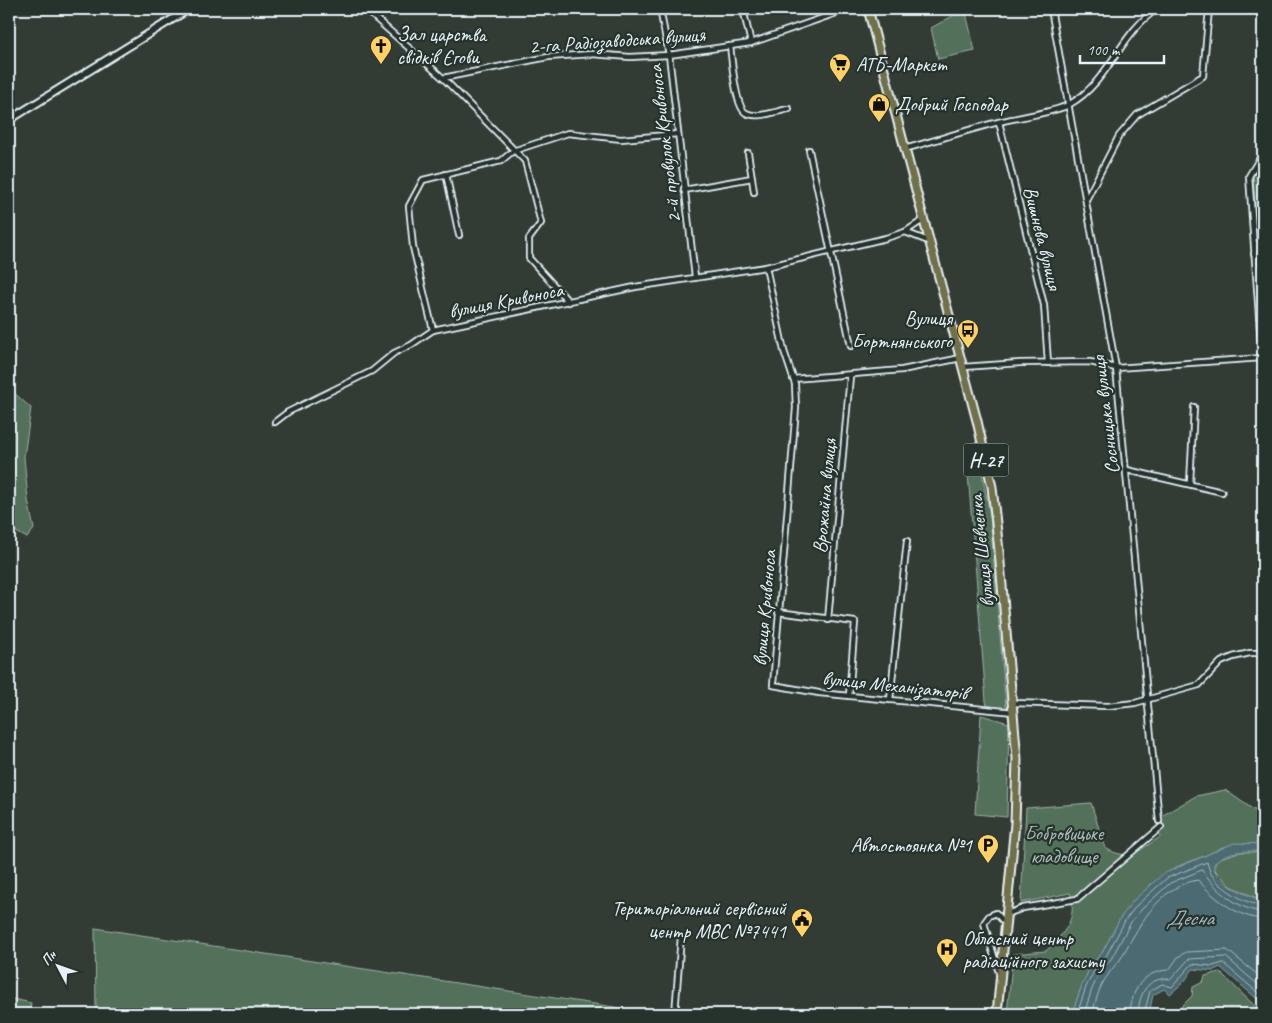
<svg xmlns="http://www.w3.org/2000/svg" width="1272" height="1023" font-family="Caveat,sans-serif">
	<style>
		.green { fill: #52715a; stroke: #9db1a9 }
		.water { fill: #4b6a72; stroke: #8aa0a8 }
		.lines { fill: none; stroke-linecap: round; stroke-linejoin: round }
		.shore { stroke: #a9bbc2; stroke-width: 1 }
		.street-casing { stroke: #e8f1f8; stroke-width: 8 }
		.secondary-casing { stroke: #e8f1f8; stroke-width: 10 }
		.primary-casing { stroke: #e8f1f8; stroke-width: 11 }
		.street { stroke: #26332d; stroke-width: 4.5 }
		.secondary { stroke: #26332d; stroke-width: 6 }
		.primary { stroke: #6f704a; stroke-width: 7 }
		.labels { text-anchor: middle; stroke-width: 4.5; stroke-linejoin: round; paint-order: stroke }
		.shield { fill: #26332d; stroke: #aeb8bb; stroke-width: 1 }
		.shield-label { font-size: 19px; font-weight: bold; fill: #e8f1f8 }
		.poi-label { font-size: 20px; fill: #e8f1f8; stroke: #26332d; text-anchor: start }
		.street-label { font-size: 20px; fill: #e8f1f8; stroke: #26332d }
		.park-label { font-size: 20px; fill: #acbeb9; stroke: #26332d }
		.water-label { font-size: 21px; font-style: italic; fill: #a9bbc2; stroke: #26332d }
	</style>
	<rect width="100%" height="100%" fill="#333c34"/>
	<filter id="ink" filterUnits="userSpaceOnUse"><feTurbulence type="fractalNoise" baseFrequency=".02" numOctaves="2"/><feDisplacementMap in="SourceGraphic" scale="10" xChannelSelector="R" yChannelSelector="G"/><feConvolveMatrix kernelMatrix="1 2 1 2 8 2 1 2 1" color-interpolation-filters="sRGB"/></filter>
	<g filter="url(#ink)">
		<g class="green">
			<polygon points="965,9 975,51 938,59 931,28"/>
			<polygon points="1263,160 1263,225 1257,234 1253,177"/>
			<polygon points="12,391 31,408 24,457 28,500 34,529 27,538 9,528 9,394"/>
			<polygon points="976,442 990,515 1006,708 987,706 986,701 966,448"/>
			<polygon points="981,715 1009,723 1007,817 975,814"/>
			<path d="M1225 790 1254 810 1263 809V844L1223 847 1207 855 1176 867 1150 885 1121 917 1102 953 1092 964 1082 985 1072 1014H1007L1013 954 1046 951C1064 933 1078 920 1070 893L1021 903 1026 808 1091 803 1105 848C1130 862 1138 851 1160 837L1158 818 1196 796Z"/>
			<polygon points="1239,852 1263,852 1263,901 1231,886 1215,870 1215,862 1220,858"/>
			<polygon points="95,928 660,1014 96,1014"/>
			<polygon points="1220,972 1263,1014 1174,1014 1192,996 1193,987 1203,982 1205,976"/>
			<polygon points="9,998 31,1003 29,1014 9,1014"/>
		</g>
		<path class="water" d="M1234 843 1263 844V852C1249 850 1221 850 1213 866 1219 885 1246 895 1263 901V1004L1220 967 1213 971 1193 969 1184 982 1170 994 1164 989 1153 995 1149 1014H1072L1082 985 1092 964 1102 953 1121 917 1133 901 1163 874Z"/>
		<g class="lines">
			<g class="shore">
				<path d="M1077 1014 1086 987 1096 967 1106 956 1126 919 1137 905 1167 878 1207 862C1208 865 1209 869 1210 872 1219 888 1246 904 1263 906"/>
				<path d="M1084 1014 1092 989 1101 970 1111 959 1131 922 1142 909 1170 883 1202 870C1215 889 1238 910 1263 912"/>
				<path d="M1092 1014C1096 1001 1099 986 1108 975 1111 969 1116 965 1120 960 1138 928 1158 886 1198 880 1214 898 1238 918 1263 919"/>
				<path d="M1130 1014C1131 990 1143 971 1169 970L1178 957 1186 952 1227 950 1263 979"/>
				<path d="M1138 1014C1139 993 1148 976 1171 979L1189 959 1226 957 1263 989"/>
				<polyline points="1144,1014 1150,991 1162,984 1172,987 1192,964 1213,966 1223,963 1263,997"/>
			</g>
			<g class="street-casing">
				<g id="street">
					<polyline points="365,9 443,78 525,161 541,223 529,239 529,258 569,302"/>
					<polyline points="660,9 669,55 695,277"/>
					<polyline points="743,9 751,43"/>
					<polyline points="1051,9 1116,368 1159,821"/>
					<polyline points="1261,9 1263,29"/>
					<path d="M730 46C732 60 735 107 746 113 757 119 777 111 789 109"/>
					<polyline points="443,78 548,57 592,54 630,57 669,55 751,43 848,9"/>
					<polyline points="999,122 1044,305 1048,363"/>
					<path d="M904 149C937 140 970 129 1003 121 1020 117 1057 112 1070 104 1109 82 1120 33 1157 9"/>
					<polyline points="809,150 851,346"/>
					<polyline points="446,174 459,235"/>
					<polyline points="752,178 754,192"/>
					<polyline points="684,190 752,178 748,153"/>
					<polyline points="1087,198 1119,136 1137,115 1203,76 1209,9"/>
					<polyline points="905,232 928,241"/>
					<polyline points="1254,254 1263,230"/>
					<polyline points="766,267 784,351 795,384 796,408 773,685 819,693 1014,712"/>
					<polyline points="433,330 413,247 409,206 423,180 501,161 513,151 568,133 621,139 678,134"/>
					<polyline points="963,367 1020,363 1090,362 1116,368 1262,358 1249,176 1263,153"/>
					<polyline points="793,379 902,370 961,358"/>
					<polyline points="275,422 288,412 372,371 394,353 411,345 433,330 635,287 766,267 886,238 905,232 923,220"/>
					<polyline points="1127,470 1222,492"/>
					<polyline points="1190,483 1194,407"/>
					<polyline points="778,612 855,622 849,696"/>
					<polyline points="828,620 850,376"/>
					<polyline points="890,700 907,541"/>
					<polyline points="1013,703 1108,706 1135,703 1199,685 1221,662 1233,657 1250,653 1263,653"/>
					<polyline points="1007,914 1023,908 1077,899 1161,827"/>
					<polyline points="1000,976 984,923 989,916 996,913 1005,923"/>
					<polyline points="675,1014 681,936"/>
				</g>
			</g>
			<g class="secondary-casing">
				<polyline id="secondary" points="9,120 189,9"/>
			</g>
			<g class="primary-casing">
				<polyline id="primary" points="868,9 977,421 992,487 999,551 1017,759 1015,823 997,1014"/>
			</g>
			<use href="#street" class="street"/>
			<use href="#secondary" class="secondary"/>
			<use href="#primary" class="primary"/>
		</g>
	</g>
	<defs>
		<g id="church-pin" transform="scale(1.125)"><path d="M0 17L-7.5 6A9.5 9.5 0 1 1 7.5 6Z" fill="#ffd166" stroke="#26332d"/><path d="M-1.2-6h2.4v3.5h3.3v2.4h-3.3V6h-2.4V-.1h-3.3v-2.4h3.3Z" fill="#111"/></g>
		<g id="supermarket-pin" transform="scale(1.125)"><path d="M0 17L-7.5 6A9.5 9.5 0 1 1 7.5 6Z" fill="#ffd166" stroke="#26332d"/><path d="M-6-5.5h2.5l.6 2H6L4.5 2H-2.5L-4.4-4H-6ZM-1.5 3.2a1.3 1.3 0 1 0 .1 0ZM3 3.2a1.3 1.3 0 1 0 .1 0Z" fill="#111"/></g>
		<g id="shop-pin" transform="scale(1.125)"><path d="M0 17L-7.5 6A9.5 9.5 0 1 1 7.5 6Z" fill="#ffd166" stroke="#26332d"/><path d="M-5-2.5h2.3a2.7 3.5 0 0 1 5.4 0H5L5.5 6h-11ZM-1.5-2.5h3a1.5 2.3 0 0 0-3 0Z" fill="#111"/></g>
		<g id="bus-pin" transform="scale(1.125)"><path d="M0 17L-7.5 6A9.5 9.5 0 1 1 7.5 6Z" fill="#ffd166" stroke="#26332d"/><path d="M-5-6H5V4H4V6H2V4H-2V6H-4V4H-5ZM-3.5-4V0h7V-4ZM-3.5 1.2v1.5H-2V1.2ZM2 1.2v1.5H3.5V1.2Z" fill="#111"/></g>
		<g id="parking-pin" transform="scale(1.125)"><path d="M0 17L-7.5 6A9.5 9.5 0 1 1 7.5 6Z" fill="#ffd166" stroke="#26332d"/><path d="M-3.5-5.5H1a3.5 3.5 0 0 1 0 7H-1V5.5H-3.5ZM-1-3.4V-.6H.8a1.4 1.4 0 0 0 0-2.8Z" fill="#111"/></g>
		<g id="civic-pin" transform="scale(1.125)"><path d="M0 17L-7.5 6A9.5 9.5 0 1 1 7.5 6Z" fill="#ffd166" stroke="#26332d"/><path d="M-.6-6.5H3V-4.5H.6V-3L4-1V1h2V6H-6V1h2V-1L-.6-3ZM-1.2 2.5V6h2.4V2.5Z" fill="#111"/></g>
		<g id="hospital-pin" transform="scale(1.125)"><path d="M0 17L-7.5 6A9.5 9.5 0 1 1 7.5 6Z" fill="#ffd166" stroke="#26332d"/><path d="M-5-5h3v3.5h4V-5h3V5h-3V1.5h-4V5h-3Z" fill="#111"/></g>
	</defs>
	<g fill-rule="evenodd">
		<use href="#church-pin" x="381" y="46"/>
		<use href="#supermarket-pin" x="840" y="64"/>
		<use href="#shop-pin" x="879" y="104"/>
		<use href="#bus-pin" x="968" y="330"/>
		<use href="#parking-pin" x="988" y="845"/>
		<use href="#civic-pin" x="802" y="919"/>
		<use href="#hospital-pin" x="947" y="949"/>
	</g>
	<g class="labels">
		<rect class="shield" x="963.5" y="443.5" width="45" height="33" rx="4"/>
		<g class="shield-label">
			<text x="986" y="467">Н-27</text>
		</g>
		<g class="poi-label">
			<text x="397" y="41">Зал царства<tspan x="397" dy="23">свідків Єгови</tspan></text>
			<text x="856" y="71">АТБ-Маркет</text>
			<text x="895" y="111">Добрий Господар</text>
			<text x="952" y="325" text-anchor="end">Вулиця<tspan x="952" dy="23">Бортнянського</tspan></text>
			<text x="972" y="852" text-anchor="end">Автостоянка №1</text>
			<text x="786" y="915" text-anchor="end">Територіальний сервісний<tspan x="786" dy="23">центр МВС №7441</tspan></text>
			<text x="963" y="945">Обласний центр<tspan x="963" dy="23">радіаційного захисту</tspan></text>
		</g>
		<g class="street-label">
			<text transform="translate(617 40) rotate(-4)" y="7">2-га Радіозаводська вулиця</text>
			<text transform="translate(664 144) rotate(-97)" y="7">2-й провулок Кривоноса</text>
			<text transform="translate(1043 238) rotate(76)" y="7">Вишнева вулиця</text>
			<text transform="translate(506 300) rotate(-11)" y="7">вулиця Кривоноса</text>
			<text transform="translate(1105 415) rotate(-97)" y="7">Сосницька вулиця</text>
			<text transform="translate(824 496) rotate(-85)" y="7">Врожайна вулиця</text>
			<text transform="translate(981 551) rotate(-96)" y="7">вулиця Шевченка</text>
			<text transform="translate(764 608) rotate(-85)" y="7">вулиця Кривоноса</text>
			<text transform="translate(895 685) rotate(6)" y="7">вулиця Механізаторів</text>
		</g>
		<g class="park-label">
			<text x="1064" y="840">Бобровицьке<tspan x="1064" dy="23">кладовище</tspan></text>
		</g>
		<g class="water-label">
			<text x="1190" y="925">Десна</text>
		</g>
	</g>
	<rect width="1272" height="1023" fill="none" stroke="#26332d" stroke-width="30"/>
	<rect x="15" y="15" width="1242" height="993" fill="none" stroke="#e8f1f8" stroke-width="2" filter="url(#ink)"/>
	<g transform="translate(58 966) rotate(311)" stroke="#26332d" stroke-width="4" paint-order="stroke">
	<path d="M0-4L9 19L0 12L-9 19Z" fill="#e8f1f8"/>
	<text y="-8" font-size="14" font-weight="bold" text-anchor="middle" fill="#e8f1f8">Пн</text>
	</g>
	<path d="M1080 55v8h84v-8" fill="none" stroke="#e8f1f8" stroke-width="2.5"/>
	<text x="1087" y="55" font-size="15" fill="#e8f1f8" stroke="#26332d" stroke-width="4" paint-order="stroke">100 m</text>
</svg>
